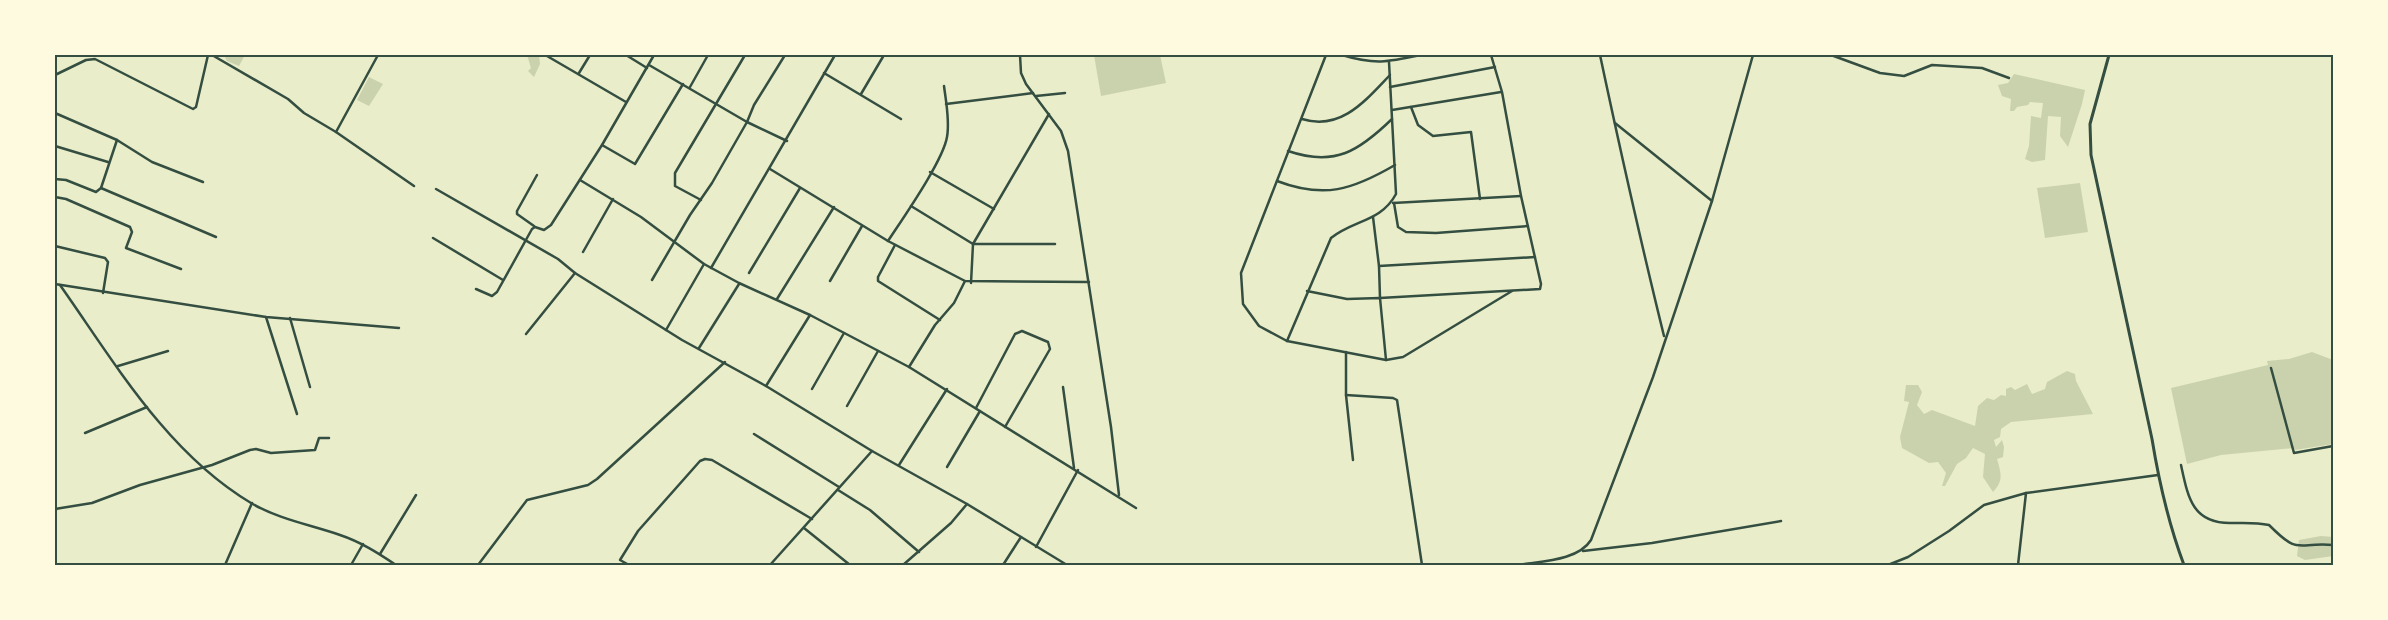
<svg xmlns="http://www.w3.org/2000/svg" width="2388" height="620" font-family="Barlow,sans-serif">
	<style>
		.green { fill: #cad2ad }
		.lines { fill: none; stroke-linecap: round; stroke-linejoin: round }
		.minor { stroke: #344e41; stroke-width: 2.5 }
		.tertiary { stroke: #344e41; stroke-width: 3 }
		.neatline { fill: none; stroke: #344e41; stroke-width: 2 }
	</style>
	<rect width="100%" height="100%" fill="#e9edc9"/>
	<g class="green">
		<polygon points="224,55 245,55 239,66 227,61"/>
		<polygon points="527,55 539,55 540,64 534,77 528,71 531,68"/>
		<polygon points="1094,55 1160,55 1166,83 1101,96"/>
		<polygon points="2014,74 2085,90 2082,104 2068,147 2060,136 2061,117 2048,116 2045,160 2032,162 2025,159 2029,146 2031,116 2041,118 2043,103 2030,102 2028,105 2017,107 2014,111 2010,111 2011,99 2002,96 1998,85 2008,83"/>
		<polygon points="369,77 383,84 369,106 357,100"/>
		<polygon points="2080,183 2088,232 2045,238 2037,188"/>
		<polygon points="2312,352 2333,360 2333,444 2295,450 2294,448 2221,455 2187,464 2171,388 2268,365 2267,361 2289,359"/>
		<path d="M2067 371 2075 374 2076 381 2093 414 2011 422 2001 429 2000 437 1994 440 1996 447 2002 440 2004 447 2003 457 1997 459C2001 473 2004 481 1993 492L1983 477 1985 454 1973 448 1966 458 1957 464 1945 486H1942L1946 473 1938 462 1929 463 1902 448 1900 437 1909 402 1904 401 1906 385H1918L1922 392 1917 405 1924 414 1932 410 1975 426 1978 406 1987 398 1994 400 2001 395 2006 396V389L2011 387 2015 390 2027 384 2032 394 2045 389 2047 382Z"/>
		<polygon points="2321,536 2333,537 2333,556 2305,560 2297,556 2299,540"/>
	</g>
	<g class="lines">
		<g class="minor">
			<polyline points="212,55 288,99 304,113 336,132 414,186"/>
			<polyline points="626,55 647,68"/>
			<polyline points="1020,55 1021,73 1026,84 1061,131 1068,151 1111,427 1119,495"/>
			<polyline points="1326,55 1241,273 1243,304 1259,326 1287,341 1386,360 1403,357 1512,291"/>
			<path d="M1342 55C1375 65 1388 62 1421 55"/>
			<path d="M1600 55C1620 149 1641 243 1664 336"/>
			<polyline points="1831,55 1880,73 1904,76 1932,65 1982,68 2009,78"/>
			<polyline points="547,56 626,102"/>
			<polyline points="649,65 747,122 787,141"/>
			<polyline points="579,73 590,55"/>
			<polyline points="824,73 901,119"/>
			<polyline points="55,75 86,60 95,59 193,109 196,107 208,55"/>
			<polyline points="690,87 708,55"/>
			<polyline points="1390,87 1495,67"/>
			<polyline points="861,94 884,55"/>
			<polyline points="1036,96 1065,93"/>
			<polyline points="946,104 1033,93"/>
			<polyline points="1411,107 1418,125 1433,136 1471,132 1480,199"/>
			<polyline points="1392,110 1501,92"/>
			<polyline points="55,113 117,140 152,162 203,182"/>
			<path d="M1302 119C1341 131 1365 101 1390 75"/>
			<polyline points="336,132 378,55"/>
			<polyline points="602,145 635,164 683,84"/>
			<polyline points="55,146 108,162"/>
			<path d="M1288 151C1335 167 1359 151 1392 119"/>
			<polyline points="770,169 888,241 965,281 1089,282"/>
			<polyline points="930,172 994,209"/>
			<polyline points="55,179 66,180 96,192 101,188 216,237"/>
			<polyline points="580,180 641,217 704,264 739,283 810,315 909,367 1136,508"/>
			<path d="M1277 181C1324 199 1352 190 1395 165"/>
			<polyline points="101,188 117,140"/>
			<polyline points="436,189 558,259 575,273 682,340 766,386 872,451 967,504 1067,565"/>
			<polyline points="55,197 66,199 130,227 132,232 126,248 181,269"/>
			<polyline points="701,200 675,186 675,173 745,55"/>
			<polyline points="1712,201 1753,55"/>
			<polyline points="1393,203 1521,196"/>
			<polyline points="1394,203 1398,227 1406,232 1436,233 1528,226"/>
			<polyline points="911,206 973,244 1049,114"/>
			<polyline points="1373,217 1379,266 1380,298 1540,289 1541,284 1521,196 1502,92 1491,55"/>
			<polyline points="534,226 517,214 517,211 537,175"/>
			<polyline points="433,238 503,280"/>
			<path d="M888 241C903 218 943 161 947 137 950 121 946 102 944 86"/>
			<polyline points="895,245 878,277 878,281 940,320"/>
			<polyline points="55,246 105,258 108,262 103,293"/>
			<polyline points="583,252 613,199"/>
			<polyline points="1379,266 1535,257"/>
			<polyline points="711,268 835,55"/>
			<polyline points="749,273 800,188"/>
			<polyline points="652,280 690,215 712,183 747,122 754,105 785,55"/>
			<polyline points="830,281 862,226"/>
			<polyline points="971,283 973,244 1055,244"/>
			<polyline points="55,284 266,317 399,328"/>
			<path d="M60 285C115 363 167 453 251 503 278 519 311 525 340 535 361 542 378 553 396 565"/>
			<polyline points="476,289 492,296 497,292 532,229 535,227 544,230 551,225 602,145 654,55"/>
			<polyline points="1307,291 1347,299 1380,298 1386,360"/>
			<polyline points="777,299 834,207"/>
			<polyline points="266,317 297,414"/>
			<polyline points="290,318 310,387"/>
			<polyline points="666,330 704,264"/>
			<polyline points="526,334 575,273"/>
			<path d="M1287 341 1331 238C1353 220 1381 222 1396 194L1389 62"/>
			<polyline points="699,348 739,284"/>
			<polyline points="1346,352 1346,395 1353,460"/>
			<polyline points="118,366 168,351"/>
			<polyline points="909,367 935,325 954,303 965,281"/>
			<polyline points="2271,368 2294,453 2333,446"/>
			<polyline points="766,386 810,315"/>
			<polyline points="1063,387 1074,468"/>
			<polyline points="812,389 844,333"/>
			<polyline points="1346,395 1393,398 1397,400 1422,565"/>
			<polyline points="847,406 878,351"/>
			<polyline points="976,408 1015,334 1022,331 1048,342 1050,349 1005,427"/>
			<polyline points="85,433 147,407"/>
			<polyline points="754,434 839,487"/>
			<polyline points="899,465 947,389"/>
			<path d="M2181 465C2188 497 2192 523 2230 523 2243 523 2256 522 2269 525 2300 556 2295 542 2333 545"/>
			<polyline points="947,467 980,411"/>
			<polyline points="838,490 870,510 919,552"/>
			<polyline points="2026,493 2158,475"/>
			<polyline points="55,509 92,503 140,485 212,465 250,450 256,449 271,453 315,450 319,438 329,438"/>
			<polyline points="55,517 56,509"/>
			<polyline points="804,528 850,565"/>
			<polyline points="1036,547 1078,470"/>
			<polyline points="1583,551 1652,543 1781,521"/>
			<polyline points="380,554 416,495"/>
			<polyline points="225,565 252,503"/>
			<polyline points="351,565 363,544"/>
			<polyline points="478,565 527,500 588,485 597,479 725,362"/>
			<polyline points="629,565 620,560 638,531 700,461 705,459 712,460 812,519"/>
			<polyline points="770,565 872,451"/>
			<polyline points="903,565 951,523 967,504"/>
			<polyline points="1003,565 1021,537"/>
			<path d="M1518 565C1540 561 1578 561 1591 540L1653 377 1712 201 1615 123"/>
			<polyline points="1888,565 1908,557 1949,531 1984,505 2026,493 2018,565"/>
		</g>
		<path class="tertiary" d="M2109 55 2090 124 2091 155 2152 439C2159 482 2169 525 2184 565"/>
	</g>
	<rect width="2388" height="620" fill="none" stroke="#fefae0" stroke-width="112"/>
	<rect x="56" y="56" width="2276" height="508" class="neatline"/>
</svg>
